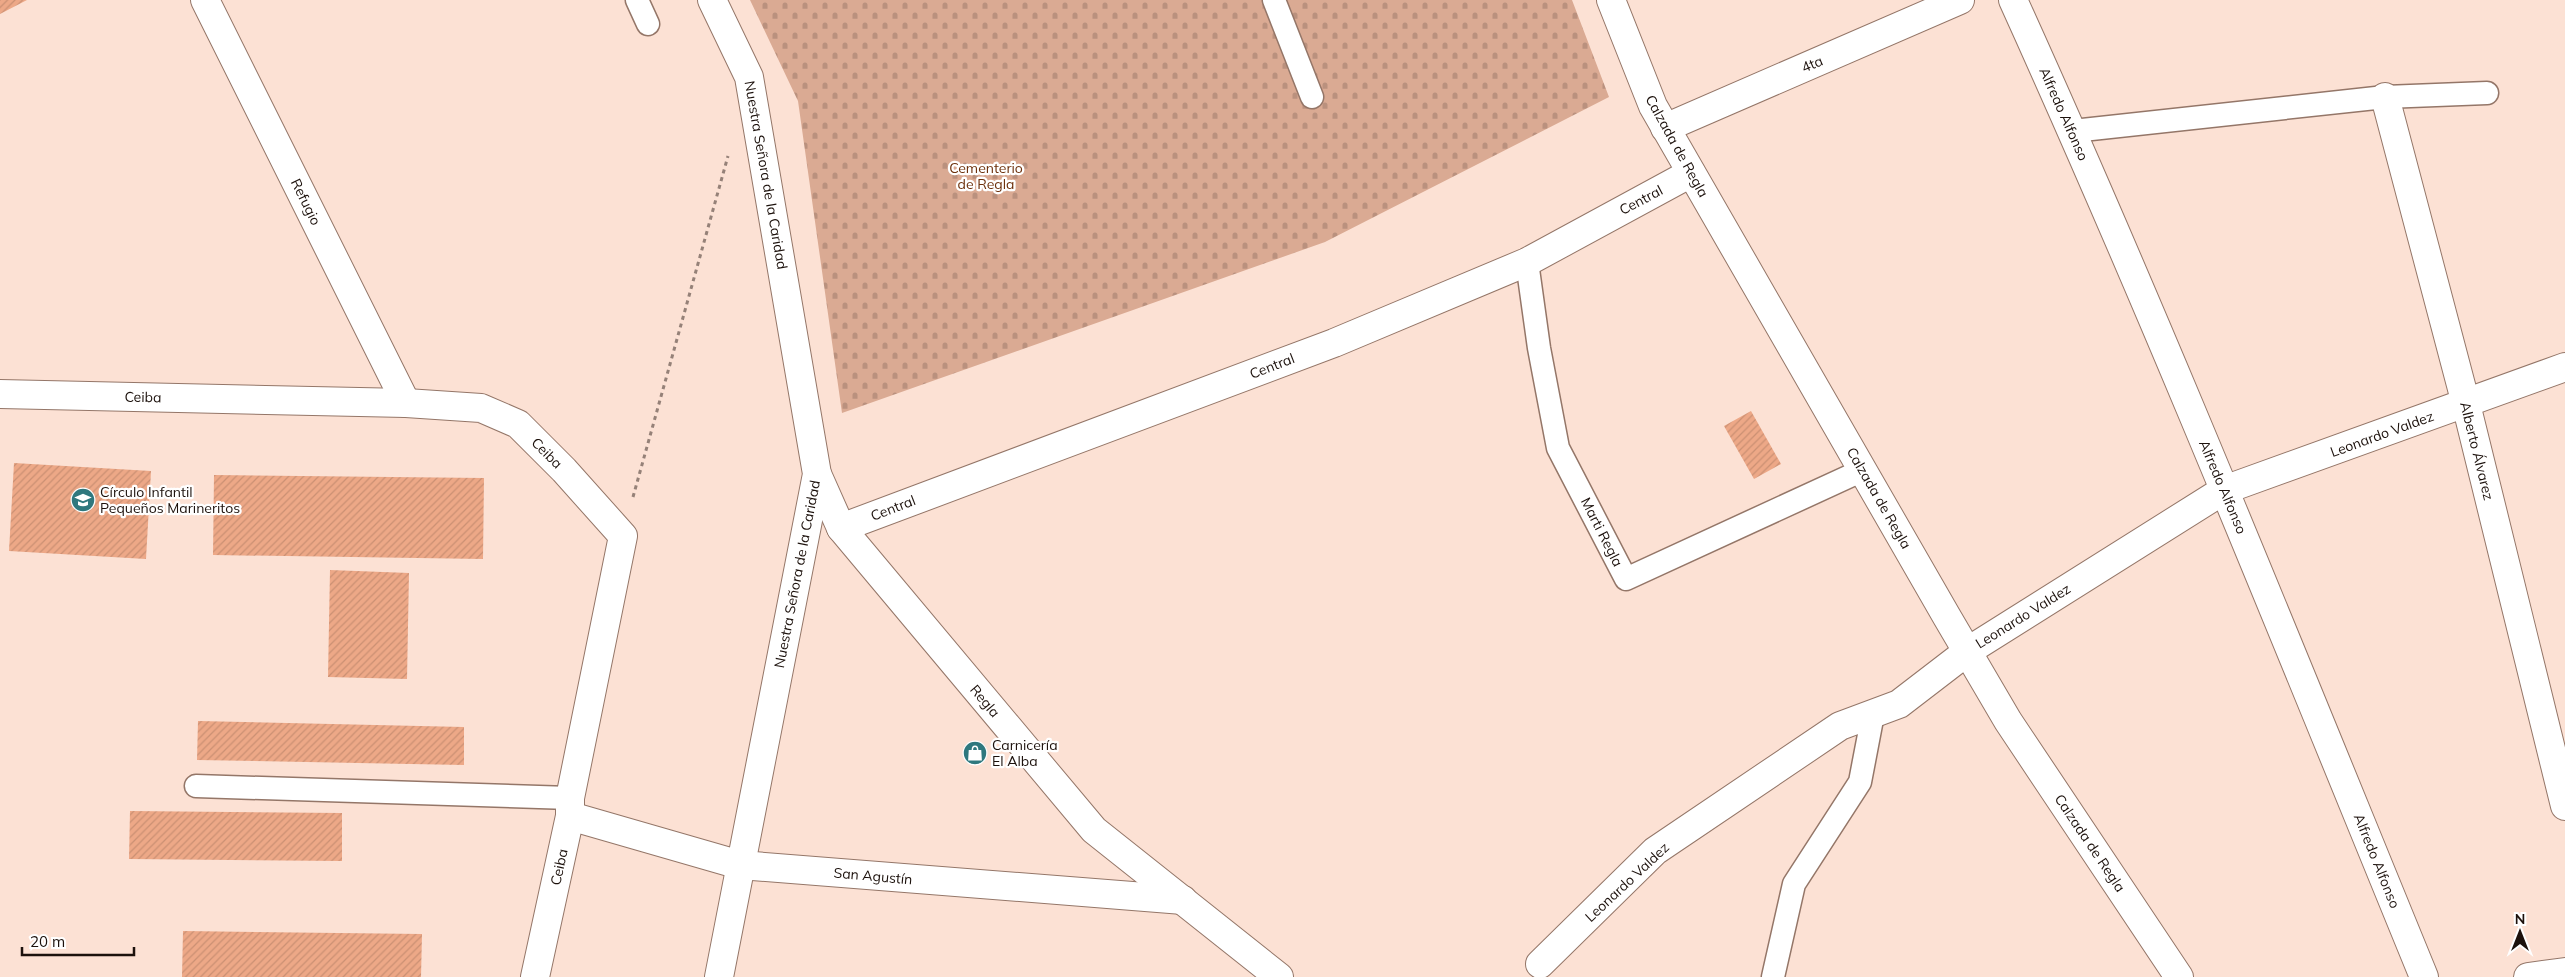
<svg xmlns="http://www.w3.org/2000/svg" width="2565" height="977" font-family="Mulish,sans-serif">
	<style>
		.cemetery { fill: url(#cemetery-stones) }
		.building { fill: url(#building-hatch) }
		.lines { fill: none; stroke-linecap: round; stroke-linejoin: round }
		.lane-casing { stroke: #947668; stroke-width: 25 }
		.street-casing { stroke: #947668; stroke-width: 30 }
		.secondary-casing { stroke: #947668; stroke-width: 30 }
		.path { stroke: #958178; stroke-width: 3; stroke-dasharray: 4 4; stroke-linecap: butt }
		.lane { stroke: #fff; stroke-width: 22 }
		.street { stroke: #fff; stroke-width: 28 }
		.secondary { stroke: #fff; stroke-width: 28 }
		.labels { text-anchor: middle; stroke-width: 4.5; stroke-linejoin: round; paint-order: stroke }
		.street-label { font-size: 14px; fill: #1c110c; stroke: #fff }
		.park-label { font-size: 14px; fill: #6d300b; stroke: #fff }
		.poi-label { font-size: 14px; fill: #1c110c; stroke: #fff; text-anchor: start }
	</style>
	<defs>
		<pattern id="cemetery-stones" width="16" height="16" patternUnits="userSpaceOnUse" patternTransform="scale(1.25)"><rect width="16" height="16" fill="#daaa93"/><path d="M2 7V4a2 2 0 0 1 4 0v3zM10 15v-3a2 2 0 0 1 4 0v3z" fill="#ba917e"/></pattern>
		<pattern id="building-hatch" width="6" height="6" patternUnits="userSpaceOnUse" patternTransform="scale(1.25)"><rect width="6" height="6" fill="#eda887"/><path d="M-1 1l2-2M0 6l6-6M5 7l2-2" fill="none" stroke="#cb9073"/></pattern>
	</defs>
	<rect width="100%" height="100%" fill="#fce1d4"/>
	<polygon class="cemetery" points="750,0 1572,0 1609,97 1325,242 842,413 798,101"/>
	<g class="building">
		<polygon points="0,0 27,0 0,14"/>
		<polygon points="1751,411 1781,464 1754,479 1724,426"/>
		<polygon points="14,463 151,471 146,559 9,551"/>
		<polygon points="214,475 484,478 483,559 213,555"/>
		<polygon points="330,570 409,573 407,679 328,677"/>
		<polygon points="198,721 464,727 464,765 197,760"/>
		<polygon points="130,811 342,813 342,861 129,859"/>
		<polygon points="183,931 422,934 421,977 182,977"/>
	</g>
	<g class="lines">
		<g class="lane-casing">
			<g id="lane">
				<polyline points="637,0 648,24"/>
				<polyline points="1274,0 1312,97"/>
				<polyline points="2073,131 2385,97 2487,93"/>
				<polyline points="1527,262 1539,348 1558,448 1626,579 1863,470"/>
				<polyline points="196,786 570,798"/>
				<polyline points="1773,977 1794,884 1860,782 1873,714"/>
			</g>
		</g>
		<g class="street-casing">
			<g id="street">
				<polyline points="205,0 406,403"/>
				<polyline points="712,0 749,77 817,474 719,977"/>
				<path d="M2013 0C2159 322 2290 650 2424 977"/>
				<polyline points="2385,97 2466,404 2565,806"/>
				<polyline points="1665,128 1960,0"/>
				<polyline points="0,394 406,403 481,408 518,424 564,470 623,536 570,798 570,816 535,977"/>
				<polyline points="817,474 841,528 1094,830 1279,977"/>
				<polyline points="841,528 1334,343 1527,262 1691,173"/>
				<polyline points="570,816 740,865 1183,900"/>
				<polyline points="1540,964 1655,851 1840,726 1899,704 1968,651 2224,490 2565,367"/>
				<polyline points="2528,977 2565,972"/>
			</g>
		</g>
		<g class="secondary-casing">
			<polyline id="secondary" points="1611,0 1653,106 1947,617 2008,721 2179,977"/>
		</g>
		<polyline class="path" points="633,497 728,156"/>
		<use href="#lane" class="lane"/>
		<use href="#street" class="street"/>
		<use href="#secondary" class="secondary"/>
	</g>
	<defs>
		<g id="school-disc" transform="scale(1.25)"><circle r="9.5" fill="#2f787e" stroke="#fff"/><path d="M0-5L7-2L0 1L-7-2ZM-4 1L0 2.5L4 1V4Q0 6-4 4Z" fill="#fff"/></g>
		<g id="shop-disc" transform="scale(1.25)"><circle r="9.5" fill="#2f787e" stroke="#fff"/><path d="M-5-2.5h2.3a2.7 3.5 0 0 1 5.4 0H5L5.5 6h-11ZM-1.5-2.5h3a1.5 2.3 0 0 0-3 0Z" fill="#fff"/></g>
	</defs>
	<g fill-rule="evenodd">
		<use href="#school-disc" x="83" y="500"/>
		<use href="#shop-disc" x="975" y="753"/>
	</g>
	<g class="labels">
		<g class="street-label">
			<text transform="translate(1812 64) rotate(-23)" y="5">4ta</text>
			<text transform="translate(2064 114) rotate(66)" y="5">Alfredo Alfonso</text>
			<text transform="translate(1677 146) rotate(61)" y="5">Calzada de Regla</text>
			<text transform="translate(766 175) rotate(80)" y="5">Nuestra Señora de la Caridad</text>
			<text transform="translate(1641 200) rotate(-28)" y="5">Central</text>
			<text transform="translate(306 202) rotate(64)" y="5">Refugio</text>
			<text transform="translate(1272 366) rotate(-21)" y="5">Central</text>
			<text transform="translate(143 397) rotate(1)" y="5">Ceiba</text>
			<text transform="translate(2382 434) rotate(-20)" y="5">Leonardo Valdez</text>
			<text transform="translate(2477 451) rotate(76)" y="5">Alberto Álvarez</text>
			<text transform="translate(547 453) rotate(45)" y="5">Ceiba</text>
			<text transform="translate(2223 487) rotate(67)" y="5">Alfredo Alfonso</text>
			<text transform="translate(1879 498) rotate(60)" y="5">Calzada de Regla</text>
			<text transform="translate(893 508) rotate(-21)" y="5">Central</text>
			<text transform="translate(1602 532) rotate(63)" y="5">Marti Regla</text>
			<text transform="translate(797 574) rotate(-79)" y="5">Nuestra Señora de la Caridad</text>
			<text transform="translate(2023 616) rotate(-32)" y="5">Leonardo Valdez</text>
			<text transform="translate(985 701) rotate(50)" y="5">Regla</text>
			<text transform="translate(2090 843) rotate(56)" y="5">Calzada de Regla</text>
			<text transform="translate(2377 861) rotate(68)" y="5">Alfredo Alfonso</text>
			<text transform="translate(559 867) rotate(-78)" y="5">Ceiba</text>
			<text transform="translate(873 876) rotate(5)" y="5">San Agustín</text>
			<text transform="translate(1627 882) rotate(-43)" y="5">Leonardo Valdez</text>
		</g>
		<g class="park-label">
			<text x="986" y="173">Cementerio<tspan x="986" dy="16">de Regla</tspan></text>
		</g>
		<g class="poi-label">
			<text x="100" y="497">Círculo Infantil<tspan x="100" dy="16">Pequeños Marineritos</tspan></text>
			<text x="992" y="750">Carnicería<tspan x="992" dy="16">El Alba</tspan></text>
		</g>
	</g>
	<g transform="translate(2520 932)" stroke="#ffffff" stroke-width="4" paint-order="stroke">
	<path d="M0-4L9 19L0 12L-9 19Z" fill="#1c110c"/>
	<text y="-8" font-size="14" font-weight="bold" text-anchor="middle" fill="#1c110c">N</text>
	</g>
	<path d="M22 947v8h112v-8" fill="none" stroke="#1c110c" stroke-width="2.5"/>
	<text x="30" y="947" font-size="15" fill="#1c110c" stroke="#ffffff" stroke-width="4" paint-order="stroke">20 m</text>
</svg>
